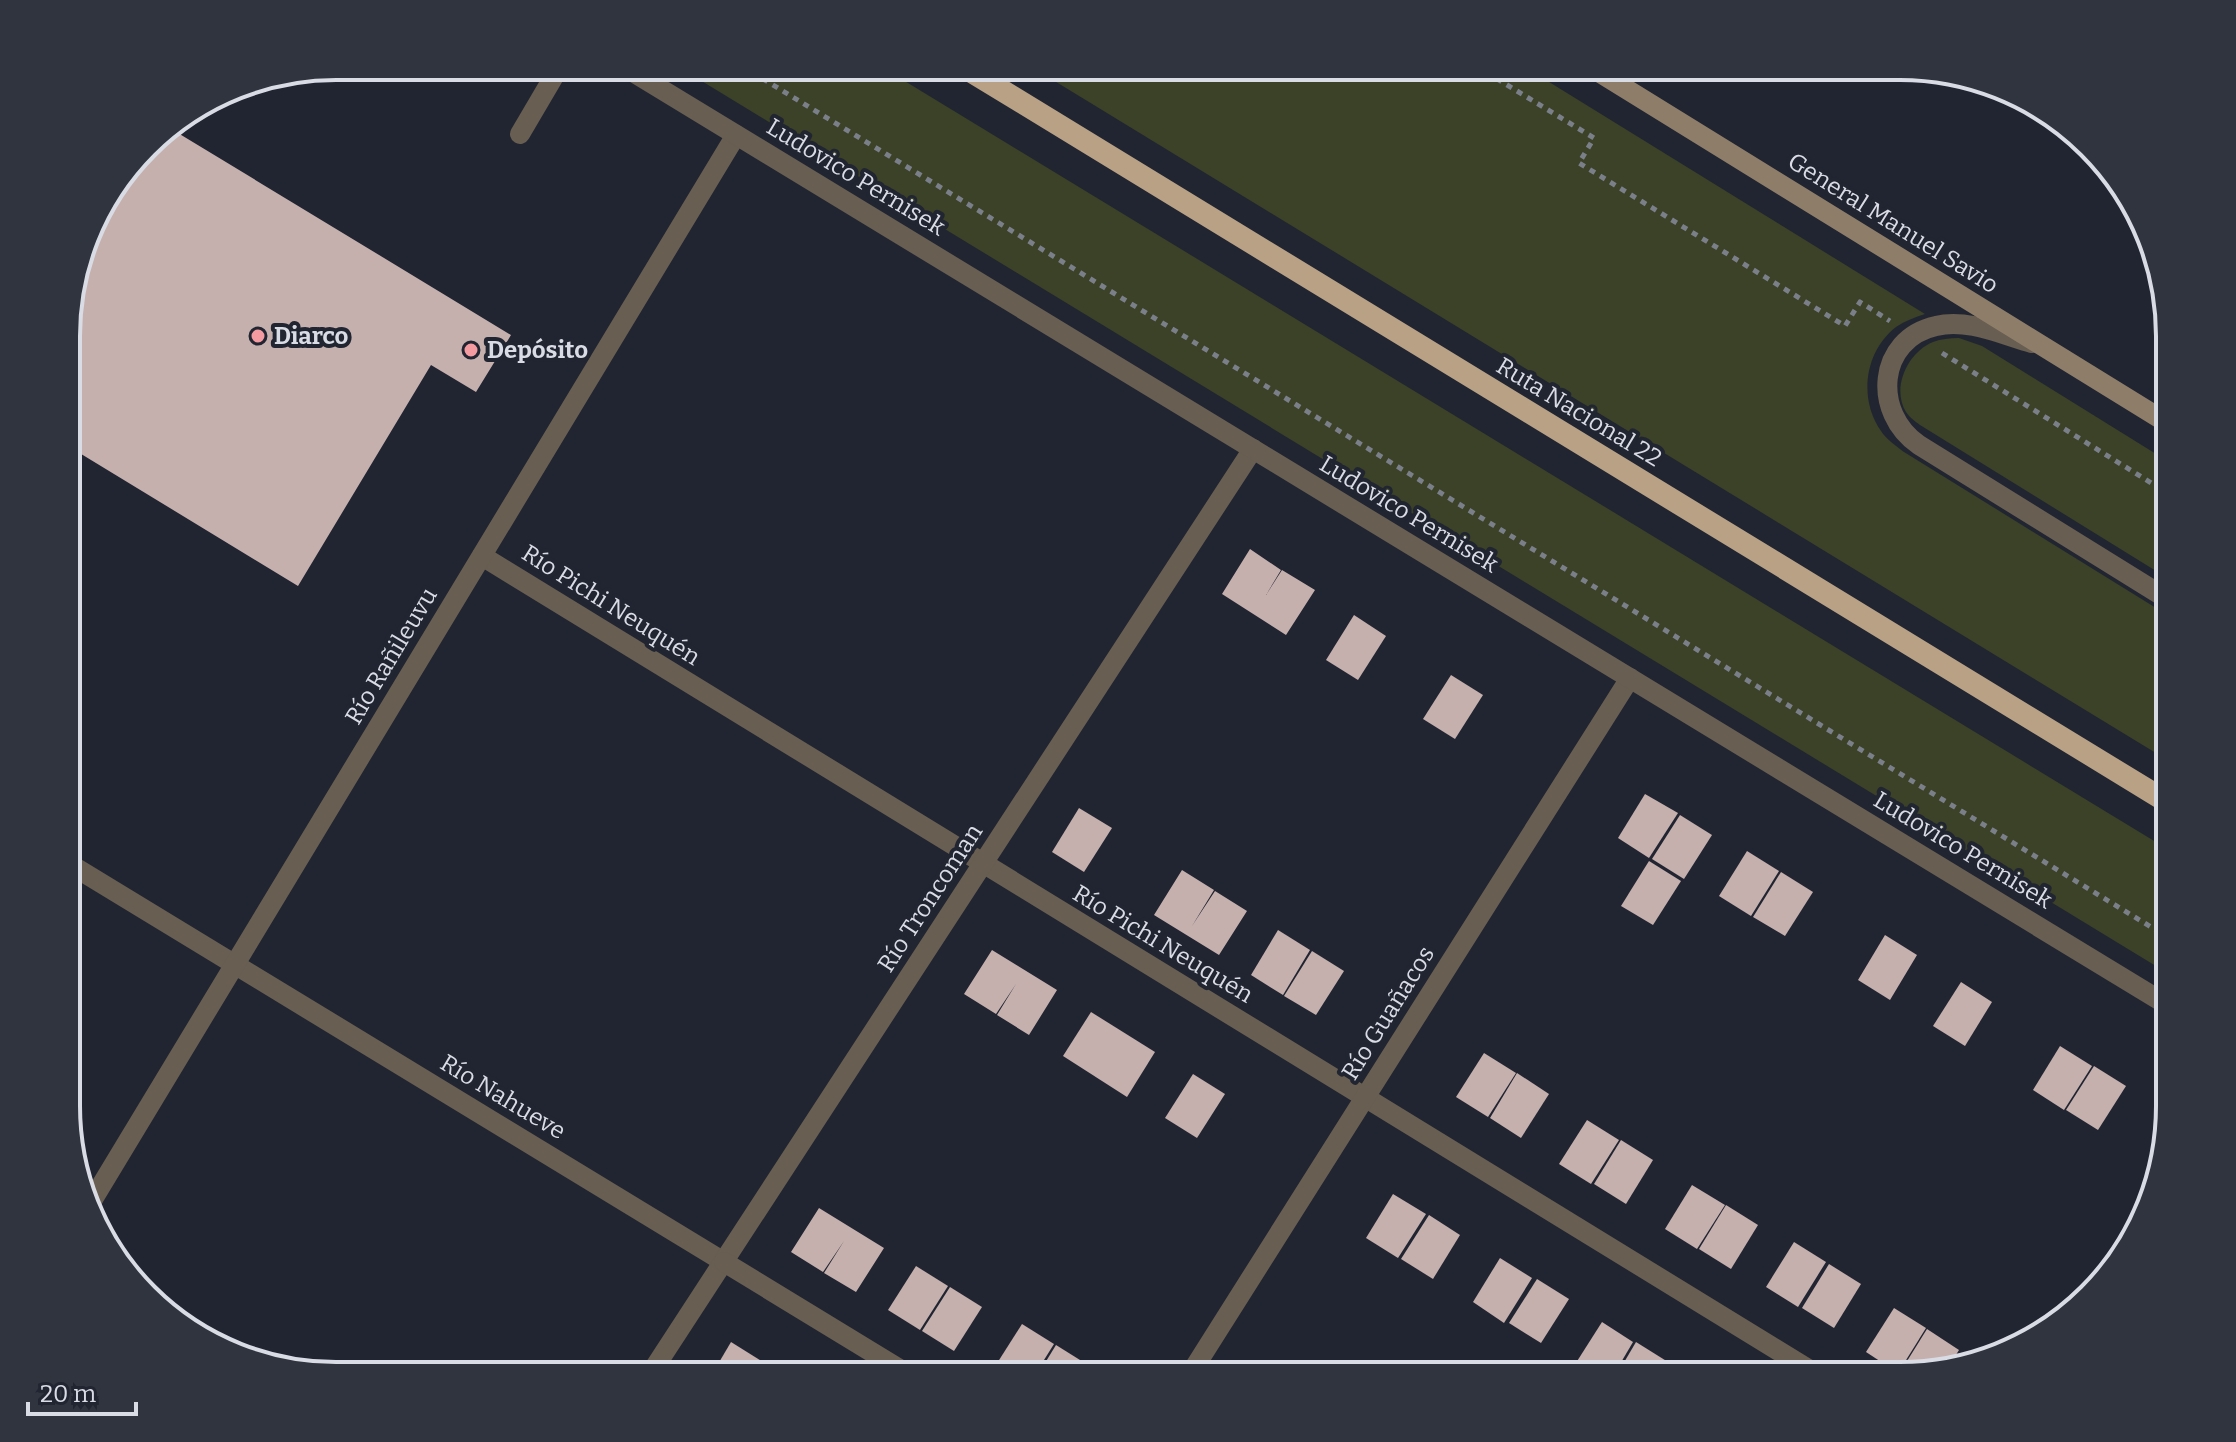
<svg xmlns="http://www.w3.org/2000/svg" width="2236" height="1442" font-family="Bitter,serif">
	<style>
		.green { fill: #3b4227 }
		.building { fill: #c5b0ae }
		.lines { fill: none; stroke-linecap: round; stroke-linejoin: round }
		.path { stroke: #7b7f89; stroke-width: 5; stroke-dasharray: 6 6; stroke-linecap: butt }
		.service { stroke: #685e51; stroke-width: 20 }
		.minor { stroke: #685e51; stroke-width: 20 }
		.tertiary { stroke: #685e51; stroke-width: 20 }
		.secondary { stroke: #8e7e69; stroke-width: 20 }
		.trunk { stroke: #b8a184; stroke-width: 22 }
		.poi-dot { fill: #f49aa1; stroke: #212531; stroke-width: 3 }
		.labels { text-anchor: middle; stroke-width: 8; stroke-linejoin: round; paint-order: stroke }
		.street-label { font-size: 24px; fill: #d9dce4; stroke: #212531 }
		.poi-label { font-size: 24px; font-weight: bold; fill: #d9dce4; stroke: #212531; text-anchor: start }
		.rim { fill: none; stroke: #d9dce4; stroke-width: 4 }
	</style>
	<rect width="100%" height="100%" fill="#212531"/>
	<g class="green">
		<polygon points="677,66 880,66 2169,850 2169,974"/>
		<path d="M1030 66H1523L1925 314C1915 317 1905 321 1896 327 1865 351 1858 398 1881 431 1886 439 1896 446 1904 452L2169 616V761Z"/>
		<path d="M1959 338 1982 346 2169 462V579L1920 425C1915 421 1910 418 1906 412 1891 388 1908 352 1933 342 1941 339 1950 338 1959 338Z"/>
	</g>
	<g class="building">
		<polygon points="168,127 511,335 476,392 431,365 298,586 68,446 68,302 94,216 158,133"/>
		<polygon points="1250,549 1281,570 1266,595 1282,570 1315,590 1286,635 1222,594"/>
		<polygon points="1354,615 1386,636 1358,680 1326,660"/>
		<polygon points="1451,675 1483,695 1455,739 1423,719"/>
		<polygon points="1645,794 1678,813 1649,858 1618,838"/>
		<polygon points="1079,808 1112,828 1084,872 1052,852"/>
		<polygon points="1680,815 1712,835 1684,879 1652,859"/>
		<polygon points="1747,851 1779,871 1751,916 1719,896"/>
		<polygon points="1649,861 1681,881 1653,925 1621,906"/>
		<polygon points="1182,870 1214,890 1192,926 1215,891 1247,911 1219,955 1154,915"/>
		<polygon points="1781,872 1813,892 1785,936 1753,917"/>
		<polygon points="1278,930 1310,950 1283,995 1251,975"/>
		<polygon points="1885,935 1917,955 1890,1000 1858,980"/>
		<polygon points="992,950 1057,990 1029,1035 997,1015 1016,984 996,1014 964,994"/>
		<polygon points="1312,951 1344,971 1316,1015 1284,996"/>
		<polygon points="1961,982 1992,1002 1965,1046 1933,1026"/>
		<polygon points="1091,1012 1155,1052 1127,1097 1063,1056"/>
		<polygon points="2060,1046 2092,1066 2064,1110 2033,1090"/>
		<polygon points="1484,1053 1516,1073 1488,1117 1456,1097"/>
		<polygon points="2094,1066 2126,1086 2098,1130 2066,1110"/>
		<polygon points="1517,1073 1549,1094 1521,1138 1490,1118"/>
		<polygon points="1193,1074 1225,1094 1197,1138 1165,1118"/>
		<polygon points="1587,1120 1619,1140 1591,1184 1559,1164"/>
		<polygon points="1621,1140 1653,1160 1626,1204 1594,1184"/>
		<polygon points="1692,1185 1725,1205 1697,1249 1665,1229"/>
		<polygon points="1393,1194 1426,1214 1398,1258 1366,1238"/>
		<polygon points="1726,1205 1758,1225 1731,1269 1699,1249"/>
		<polygon points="819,1208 884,1248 856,1292 824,1273 844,1241 823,1272 791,1252"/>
		<polygon points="1429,1215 1460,1235 1433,1279 1401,1259"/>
		<polygon points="1794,1242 1826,1262 1798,1307 1766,1287"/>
		<polygon points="1500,1258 1532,1278 1504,1323 1473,1302"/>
		<polygon points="1829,1264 1861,1284 1834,1328 1802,1308"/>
		<polygon points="916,1266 948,1286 920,1330 888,1310"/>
		<polygon points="1537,1279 1569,1299 1541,1343 1509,1323"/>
		<polygon points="950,1287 982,1307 954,1351 922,1331"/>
		<polygon points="1894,1308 1926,1328 1898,1373 1866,1352"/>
		<polygon points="1602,1322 1633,1342 1613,1376 1588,1376 1574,1366"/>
		<polygon points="1022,1324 1054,1344 1034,1376 1006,1376 994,1368"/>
		<polygon points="1927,1329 1959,1350 1949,1366 1917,1375 1902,1375 1899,1374"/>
		<polygon points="731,1342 763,1362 755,1376 711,1376"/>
		<polygon points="1636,1342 1668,1362 1660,1376 1616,1376"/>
		<polygon points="1056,1345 1088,1365 1081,1376 1037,1376"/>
		<polygon points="765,1364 785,1376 758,1376"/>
	</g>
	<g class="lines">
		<g class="path">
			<polyline points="742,66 2169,938"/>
			<polyline points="1476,66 1594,138 1579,163 1845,326 1860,302 1890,321"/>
			<polyline points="1942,353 2169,494"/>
			<polyline points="2160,488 2169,472"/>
		</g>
		<polyline class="service" points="520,134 560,66"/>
		<g class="minor">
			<path d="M2032 343C2003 335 1967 318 1936 326 1877 339 1872 413 1919 445L2169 600"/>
			<polyline points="482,556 1818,1375"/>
			<polyline points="68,863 724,1262"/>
			<polyline points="90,1204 736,135"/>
			<polyline points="649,1376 1253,449"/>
			<polyline points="1189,1376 1630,678"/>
		</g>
		<g class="tertiary">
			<polyline points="623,66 2169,1006"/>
			<polyline points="724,1262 911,1376"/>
		</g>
		<polyline class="secondary" points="1589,66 2169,424"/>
		<polyline class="trunk" points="962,66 2169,803"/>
	</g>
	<g class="poi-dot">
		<circle cx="258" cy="336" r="8"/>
		<circle cx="471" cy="350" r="8"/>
	</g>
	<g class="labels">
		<g class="street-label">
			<text transform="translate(856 177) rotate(31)" y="8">Ludovico Pernisek</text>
			<text transform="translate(1893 223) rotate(32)" y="8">General Manuel Savio</text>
			<text transform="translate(1579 412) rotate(31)" y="8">Ruta Nacional 22</text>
			<text transform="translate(1409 514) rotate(31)" y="8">Ludovico Pernisek</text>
			<text transform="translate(611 605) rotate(32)" y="8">Río Pichi Neuquén</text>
			<text transform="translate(391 656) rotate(-59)" y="8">Río Rañileuvu</text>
			<text transform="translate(1963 850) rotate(31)" y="8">Ludovico Pernisek</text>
			<text transform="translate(930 898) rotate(-57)" y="8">Río Troncoman</text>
			<text transform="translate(1163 944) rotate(31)" y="8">Río Pichi Neuquén</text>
			<text transform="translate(1388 1013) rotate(-58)" y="8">Río Guañacos</text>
			<text transform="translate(503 1097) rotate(31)" y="8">Río Nahueve</text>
		</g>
		<g class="poi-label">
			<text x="274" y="344">Diarco</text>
			<text x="487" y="358">Depósito</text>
		</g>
	</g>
	<path d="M0 0H2236V1442H0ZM336 80H1900A256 256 0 0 1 2156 336V1106A256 256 0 0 1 1900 1362H336A256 256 0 0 1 80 1106V336A256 256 0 0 1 336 80Z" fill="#30343f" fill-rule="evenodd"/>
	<path class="rim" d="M336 80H1900A256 256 0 0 1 2156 336V1106A256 256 0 0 1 1900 1362H336A256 256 0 0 1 80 1106V336A256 256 0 0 1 336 80Z"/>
	<path d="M28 1402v12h108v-12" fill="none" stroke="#d9dce4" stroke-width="4"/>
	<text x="40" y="1402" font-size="24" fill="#d9dce4" stroke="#212531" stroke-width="6" paint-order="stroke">20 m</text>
</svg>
